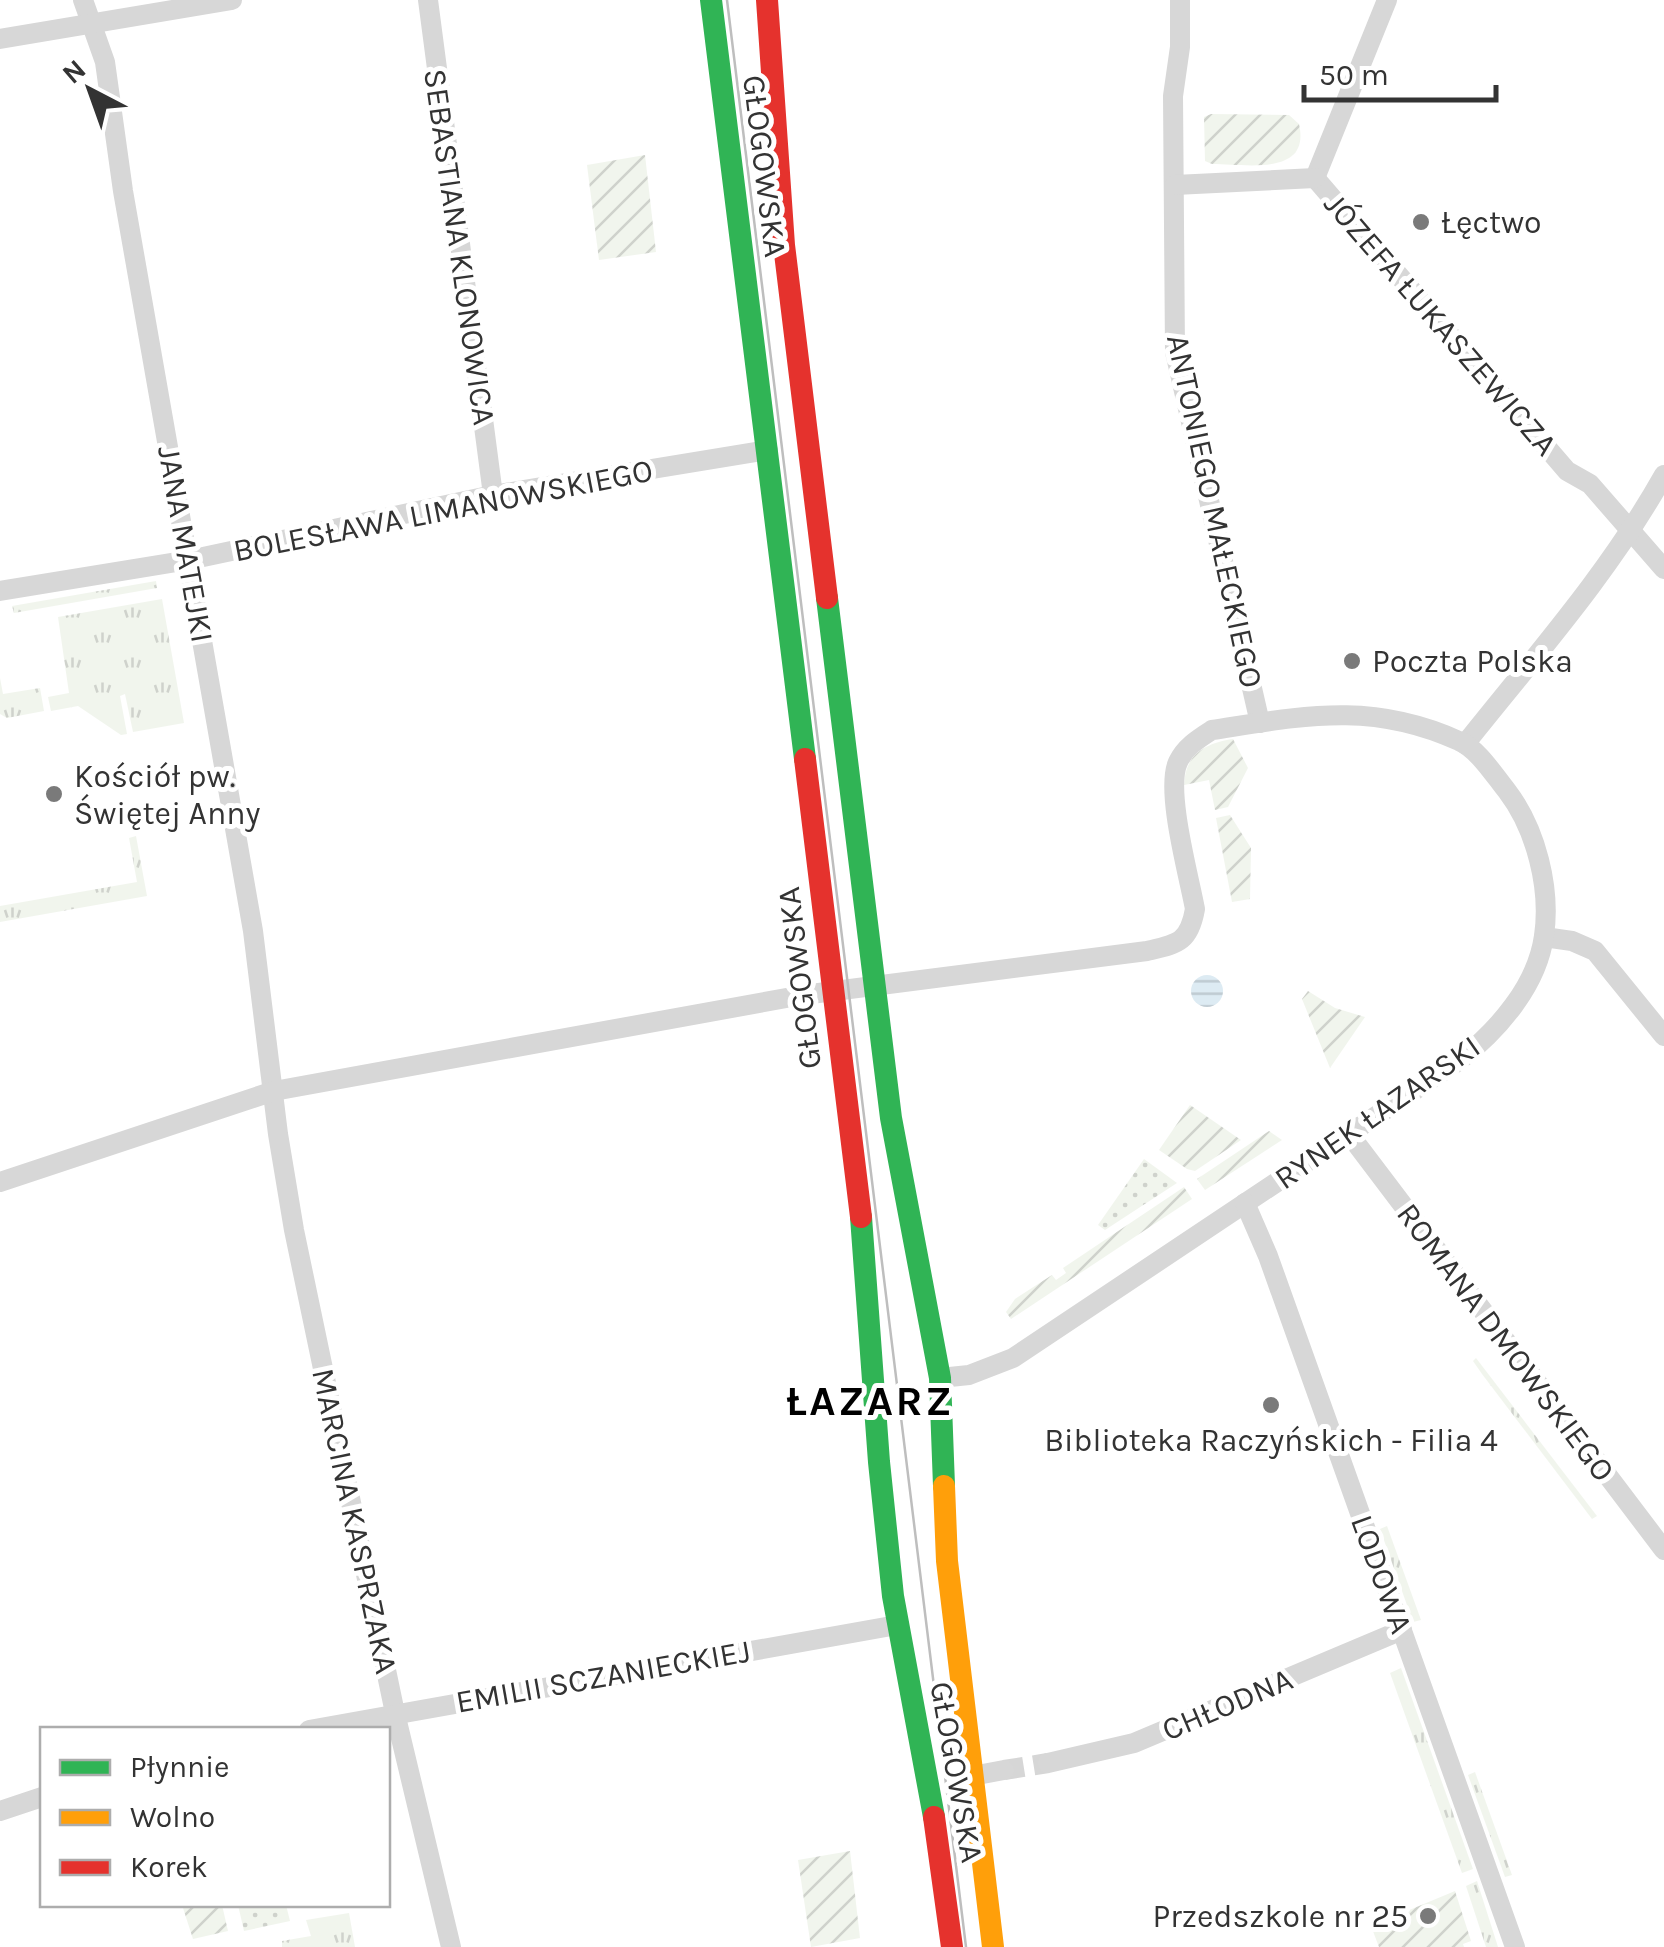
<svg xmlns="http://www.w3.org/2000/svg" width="1664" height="1947" font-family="Karla,sans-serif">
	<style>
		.grass { fill: url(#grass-tufts) }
		.park { fill: url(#park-dots) }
		.garden { fill: url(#garden-furrows) }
		.water { fill: url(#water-rules) }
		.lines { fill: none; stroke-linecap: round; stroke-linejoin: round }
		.street-tunnel { stroke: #d6d6d6; stroke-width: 20; stroke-dasharray: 20 10; stroke-linecap: butt }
		.street { stroke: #d7d7d7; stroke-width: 20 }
		.fast { stroke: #30b455; stroke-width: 22 }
		.slow { stroke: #ff9f0a; stroke-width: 22 }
		.jam { stroke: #e5322d; stroke-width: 22 }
		.tram { stroke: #bebebe; stroke-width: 2.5 }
		.poi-dot { fill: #7a7a7a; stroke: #fff; stroke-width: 4 }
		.labels { text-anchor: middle; stroke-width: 10; stroke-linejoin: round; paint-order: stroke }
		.street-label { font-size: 32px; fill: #333; stroke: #fff }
		.poi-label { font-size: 32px; fill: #333; stroke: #fff; text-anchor: start }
		.district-label { font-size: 42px; font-weight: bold; letter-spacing: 2.5px; fill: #000; stroke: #fff }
	</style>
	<defs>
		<pattern id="grass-tufts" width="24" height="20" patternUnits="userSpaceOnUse" patternTransform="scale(2.5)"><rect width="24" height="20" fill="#f1f5ed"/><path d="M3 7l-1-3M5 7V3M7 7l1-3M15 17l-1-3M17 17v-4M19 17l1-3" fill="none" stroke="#cfd2cc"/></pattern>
		<pattern id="park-dots" width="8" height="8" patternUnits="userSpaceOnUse" patternTransform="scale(2.5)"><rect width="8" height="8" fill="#f1f5ed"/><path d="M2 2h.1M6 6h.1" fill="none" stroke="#cfd2cc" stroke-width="1.8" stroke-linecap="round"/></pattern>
		<pattern id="garden-furrows" width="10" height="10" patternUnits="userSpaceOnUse" patternTransform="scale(2.5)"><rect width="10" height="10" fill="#f1f5ed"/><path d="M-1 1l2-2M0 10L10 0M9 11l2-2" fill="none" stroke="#cfd2cc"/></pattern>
		<pattern id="water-rules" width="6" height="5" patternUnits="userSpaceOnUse" patternTransform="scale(2.5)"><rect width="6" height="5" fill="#ddebf3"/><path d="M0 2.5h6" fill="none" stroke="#becad1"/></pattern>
	</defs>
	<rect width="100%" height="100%" fill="#fff"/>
	<g class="grass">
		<polygon points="156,581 157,588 14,613 12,606"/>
		<polygon points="162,599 184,723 133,732 125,694 120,696 127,734 121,735 78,706 51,711 48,697 69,693 58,617"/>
		<polygon points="0,678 3,694 40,688 44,711 7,718 0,714"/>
		<polygon points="136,836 147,896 0,922 0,906 137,882 129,838"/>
		<polygon points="1476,1358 1597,1516 1592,1519 1482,1374 1473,1361"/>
		<polygon points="1387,1526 1421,1620 1413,1622 1380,1529"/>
		<polygon points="1401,1668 1473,1869 1462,1873 1390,1673"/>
		<polygon points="1475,1772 1512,1875 1505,1877 1468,1775"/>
		<polygon points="1477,1881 1498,1947 1486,1947 1466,1886"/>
		<polygon points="349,1913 355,1947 282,1947 282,1941 311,1936 306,1920"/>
	</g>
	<g class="park">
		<polygon points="1144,1159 1177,1183 1105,1230 1098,1225"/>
		<polygon points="238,1905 286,1905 290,1921 244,1931"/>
	</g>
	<g class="garden">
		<path d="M1211 114 1289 115 1299 124C1311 177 1246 164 1212 164L1205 161 1204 117Z"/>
		<polygon points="645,155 656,252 599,260 587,165"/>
		<path d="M1233 739 1248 768 1228 807 1215 810 1209 780 1184 785C1185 754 1206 743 1233 739Z"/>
		<polygon points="1230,815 1251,848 1250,899 1232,902 1216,818"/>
		<polygon points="1308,991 1335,1008 1365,1017 1330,1068 1302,999"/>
		<polygon points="1190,1105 1241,1140 1195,1171 1187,1169 1159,1150"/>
		<polygon points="1269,1131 1282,1140 1205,1190 1197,1179"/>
		<polygon points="1184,1187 1192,1199 1011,1319 1006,1312 1015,1299 1052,1275 1056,1280 1066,1273 1063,1268"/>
		<polygon points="850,1851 860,1938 811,1947 798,1860"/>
		<polygon points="1455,1891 1471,1941 1463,1944 1464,1947 1379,1947 1371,1926"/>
		<polygon points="182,1905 222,1905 228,1931 193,1939"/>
	</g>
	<circle class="water" cx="1207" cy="991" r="16"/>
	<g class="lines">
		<polyline class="street-tunnel" points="1004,1770 1048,1763"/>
		<g class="street">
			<polyline points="83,0 105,62 123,191 253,931 278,1134 294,1230 395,1713 451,1947"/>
			<polyline points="428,0 493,495"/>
			<polyline points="1180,0 1180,47 1173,96 1175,352 1260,723"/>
			<polyline points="0,39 232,0"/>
			<polyline points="1315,178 1567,471 1590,484 1664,569"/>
			<polyline points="1315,178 1387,0"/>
			<polyline points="1175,185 1315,178"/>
			<polyline points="0,591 189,560 493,495 768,450"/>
			<path d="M1465 744C1535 656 1609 573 1664 475"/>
			<polyline points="1544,937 1572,941 1595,951 1664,1036"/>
			<polyline points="1349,1134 1664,1550"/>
			<path d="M0 1182 274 1091 803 995 1147 951C1177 944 1189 943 1195 909 1189 876 1165 790 1178 762 1185 747 1198 739 1212 730 1304 716 1371 701 1459 741 1478 749 1494 775 1507 791 1536 829 1551 888 1544 936 1537 986 1498 1030 1460 1060L1013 1358 969 1375 940 1378"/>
			<polyline points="1245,1203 1268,1256 1515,1947"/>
			<polyline points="309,1730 897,1625"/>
			<polyline points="1048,1763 1134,1743 1402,1630"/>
			<polyline points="972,1776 1004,1770"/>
			<polyline points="0,1811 42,1797"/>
		</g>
		<g class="fast">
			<polyline points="711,0 805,759"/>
			<polyline points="827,598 891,1118 940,1378 944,1486"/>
			<polyline points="861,1217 879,1462 893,1596 934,1817"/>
		</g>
		<polyline class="slow" points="944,1486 947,1561 993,1947"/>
		<g class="jam">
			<polyline points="767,0 784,245 827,598"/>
			<polyline points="805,759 861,1217"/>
			<polyline points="934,1817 952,1947"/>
		</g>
		<polyline class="tram" points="727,0 966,1947"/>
	</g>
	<g class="poi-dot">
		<circle cx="1421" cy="222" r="10"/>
		<circle cx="1352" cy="661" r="10"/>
		<circle cx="54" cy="794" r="10"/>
		<circle cx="1271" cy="1405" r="10"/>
		<circle cx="1428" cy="1916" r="10"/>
	</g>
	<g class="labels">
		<g class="street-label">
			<text transform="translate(765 166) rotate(83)" y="11">GŁOGOWSKA</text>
			<text transform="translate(460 247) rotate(82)" y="11">SEBASTIANA KLONOWICA</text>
			<text transform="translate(1441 324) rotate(49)" y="11">JÓZEFA ŁUKASZEWICZA</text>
			<text transform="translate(443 510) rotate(-11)" y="11">BOLESŁAWA LIMANOWSKIEGO</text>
			<text transform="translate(1215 511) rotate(78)" y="11">ANTONIEGO MAŁECKIEGO</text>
			<text transform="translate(186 544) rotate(80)" y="11">JANA MATEJKI</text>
			<text transform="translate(799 978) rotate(-97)" y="11">GŁOGOWSKA</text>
			<text transform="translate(1377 1112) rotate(-35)" y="11">RYNEK ŁAZARSKI</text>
			<text transform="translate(1506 1342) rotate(53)" y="11">ROMANA DMOWSKIEGO</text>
			<text transform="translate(355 1521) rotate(78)" y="11">MARCINA KASPRZAKA</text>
			<text transform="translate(1382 1574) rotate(70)" y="11">LODOWA</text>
			<text transform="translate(603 1676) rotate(-10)" y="11">EMILII SCZANIECKIEJ</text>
			<text transform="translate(1227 1704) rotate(-23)" y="11">CHŁODNA</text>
			<text transform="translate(957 1772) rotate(80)" y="11">GŁOGOWSKA</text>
		</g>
		<g class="poi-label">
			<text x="1441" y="233">Łęctwo</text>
			<text x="1372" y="672">Poczta Polska</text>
			<text x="74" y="787">Kościół pw.<tspan x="74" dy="37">Świętej Anny</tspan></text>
			<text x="1271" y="1451" text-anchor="middle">Biblioteka Raczyńskich - Filia 4</text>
			<text x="1408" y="1927" text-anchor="end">Przedszkole nr 25</text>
		</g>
		<g class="district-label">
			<text x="870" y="1415">ŁAZARZ</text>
		</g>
	</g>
	<rect x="40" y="1727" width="350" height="180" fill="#ffffff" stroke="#adadad" stroke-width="2.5"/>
	<rect x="60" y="1760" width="50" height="15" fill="#30b455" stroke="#adadad" stroke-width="2.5"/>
	<text x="130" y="1777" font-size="30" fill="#333333">Płynnie</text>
	<rect x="60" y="1810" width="50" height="15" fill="#ff9f0a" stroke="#adadad" stroke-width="2.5"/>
	<text x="130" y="1827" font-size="30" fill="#333333">Wolno</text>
	<rect x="60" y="1860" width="50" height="15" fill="#e5322d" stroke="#adadad" stroke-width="2.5"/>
	<text x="130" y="1877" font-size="30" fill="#333333">Korek</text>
	<g transform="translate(90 90) rotate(319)" stroke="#ffffff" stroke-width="8" paint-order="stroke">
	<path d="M0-8L18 38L0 25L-18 38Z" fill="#333333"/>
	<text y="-15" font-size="28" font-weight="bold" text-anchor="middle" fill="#333333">N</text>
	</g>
	<path d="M1304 85v15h192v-15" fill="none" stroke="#333333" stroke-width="5"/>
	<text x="1319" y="85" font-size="30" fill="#333333" stroke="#ffffff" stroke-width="8" paint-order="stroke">50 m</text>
</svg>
